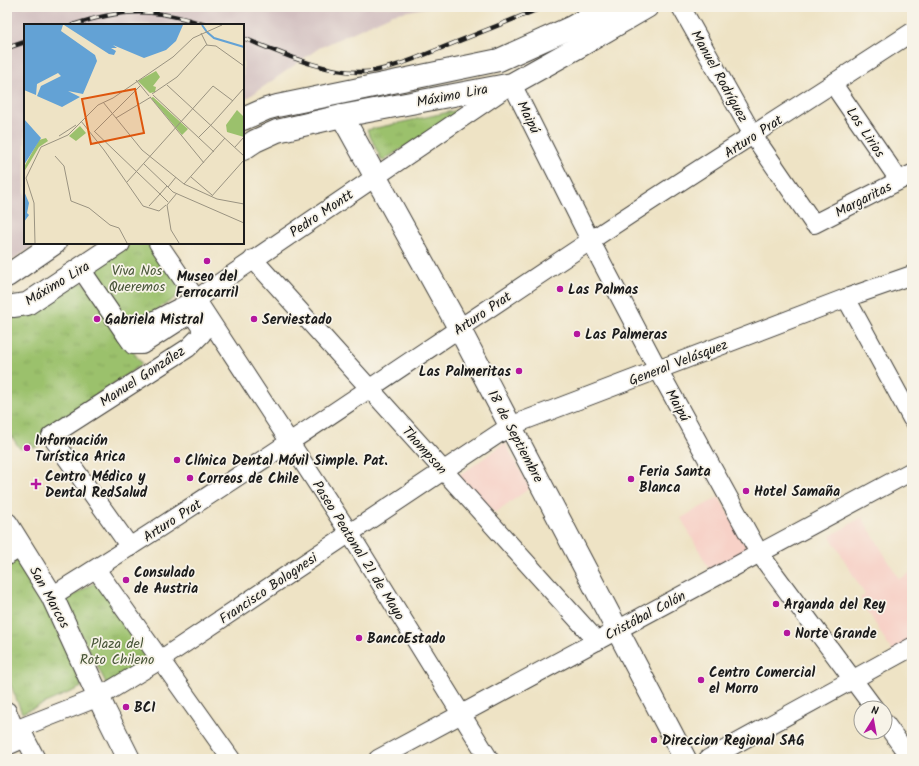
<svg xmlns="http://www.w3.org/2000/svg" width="919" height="766" font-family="Kalam,sans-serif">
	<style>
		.built { fill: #f7d1c7 }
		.industrial { fill: #d2bfc0 }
		.grass { fill: url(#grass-tufts); stroke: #5c6e44 }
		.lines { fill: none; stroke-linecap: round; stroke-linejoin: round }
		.minor-casing { stroke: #3c3a35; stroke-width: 20 }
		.major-casing { stroke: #3c3a35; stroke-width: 24 }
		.minor { stroke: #fff; stroke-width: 18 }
		.major { stroke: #fff; stroke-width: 22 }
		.rail-casing { stroke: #1c1c1c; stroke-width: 4.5 }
		.rail { stroke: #f7f3e8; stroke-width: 3; stroke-dasharray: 9; stroke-linecap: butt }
		.poi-dot { fill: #b5179e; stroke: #f7f3e8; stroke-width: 1.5 }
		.labels { text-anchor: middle; stroke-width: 3.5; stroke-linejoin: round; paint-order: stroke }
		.street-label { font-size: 14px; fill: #1c1c1c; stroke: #f7f3e8 }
		.park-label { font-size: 14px; fill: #485638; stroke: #f7f3e8 }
		.poi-label { font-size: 14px; font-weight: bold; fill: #1c1c1c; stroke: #f7f3e8; text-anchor: start }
		.inset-river { fill: none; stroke: #63a2d5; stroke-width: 2 }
		.inset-road { fill: none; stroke: #9a9381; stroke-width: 1 }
		.view { fill: #de560d; fill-opacity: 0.15; stroke: #de560d; stroke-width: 2 }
		.inset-edge { fill: none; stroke: #1c1c1c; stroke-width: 2 }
	</style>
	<defs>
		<pattern id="grass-tufts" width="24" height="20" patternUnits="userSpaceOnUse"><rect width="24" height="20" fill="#9bc16c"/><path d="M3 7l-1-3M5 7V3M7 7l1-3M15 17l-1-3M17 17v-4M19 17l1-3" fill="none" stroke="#85a55d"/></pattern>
	</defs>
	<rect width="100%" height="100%" fill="#f7f3e8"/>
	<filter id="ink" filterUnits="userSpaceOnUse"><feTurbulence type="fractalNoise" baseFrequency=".025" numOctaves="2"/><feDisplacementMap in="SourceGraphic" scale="8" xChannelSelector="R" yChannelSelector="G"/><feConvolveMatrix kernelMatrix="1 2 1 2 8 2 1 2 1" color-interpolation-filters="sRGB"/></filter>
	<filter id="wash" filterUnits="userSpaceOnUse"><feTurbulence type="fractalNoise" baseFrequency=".012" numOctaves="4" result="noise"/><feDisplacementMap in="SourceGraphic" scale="16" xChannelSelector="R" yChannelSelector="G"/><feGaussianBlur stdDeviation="0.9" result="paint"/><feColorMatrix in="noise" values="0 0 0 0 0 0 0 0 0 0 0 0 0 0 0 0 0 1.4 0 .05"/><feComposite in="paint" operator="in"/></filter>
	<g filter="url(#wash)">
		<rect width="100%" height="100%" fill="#eee3c5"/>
		<g class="built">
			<polygon points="505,443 530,488 495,513 459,476"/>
			<polygon points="719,497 750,553 712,574 681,518"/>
			<polygon points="862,517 899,579 912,572 912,644 894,655 860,598 865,595 830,536"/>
		</g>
		<polygon class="industrial" points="7,7 430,7 393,14 319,48 243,101 243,25 25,25 25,243 37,243 7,264"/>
		<g class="grass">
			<polygon points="467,108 382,161 367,130"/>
			<polygon points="127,243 153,243 187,290 129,328 91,272"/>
			<polygon points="78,281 86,285 142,364 45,430 45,442 34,448 31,443 20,449 8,431 7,431 7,322"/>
			<polygon points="17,556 45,601 82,687 22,713 7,676 7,562"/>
			<polygon points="99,580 152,662 107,685 64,601"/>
		</g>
	</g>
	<g filter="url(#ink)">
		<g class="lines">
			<g class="minor-casing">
				<g id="minor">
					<polyline points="681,7 753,135 814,224 912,174"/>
					<polyline points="833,84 899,180"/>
					<polyline points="158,243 196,299 350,534 489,759"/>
					<polyline points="253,259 597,641"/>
					<polyline points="81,269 126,335 196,299 512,84 590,240 653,360 759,553 874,708"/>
					<polyline points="846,298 912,419"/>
					<polyline points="126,335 133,345 142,345 192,313"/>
					<polyline points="130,547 51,436 188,348 202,334 200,326 189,309"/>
					<polyline points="7,556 21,547"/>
					<polyline points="96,569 231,759"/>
					<path d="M52 596C233 483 409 361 587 243 694 171 804 103 912 32"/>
					<polyline points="7,711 15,730 25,738 36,759"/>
					<polyline points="885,723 911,759"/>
					<polyline points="15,730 99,697 160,660 510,426 846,298 912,275"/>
					<polyline points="7,746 25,738"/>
					<polyline points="378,759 912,471"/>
					<polyline points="708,759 912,647"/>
				</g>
			</g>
			<g class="major-casing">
				<g id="major">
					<polyline points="342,116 459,328 685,759"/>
					<polyline points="243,119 266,109 277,106 499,60 572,27 607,7"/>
					<polyline points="243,149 255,141 277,131 342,116 512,84 580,46 647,7"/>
					<polyline points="7,276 55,243"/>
					<polyline points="13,306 27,304 119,243"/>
					<polyline points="7,524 52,596 105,711 129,759"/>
				</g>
			</g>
			<use href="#minor" class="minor"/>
			<use href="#major" class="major"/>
			<g class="rail-casing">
				<g id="rail">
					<path d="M73 25C122 8 156 8 205 25"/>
					<path d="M243 38C279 52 325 74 364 72 381 71 398 65 414 59L544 7"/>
					<polyline points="7,48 25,42"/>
				</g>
			</g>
			<use href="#rail" class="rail"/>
		</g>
	</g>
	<g class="poi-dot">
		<circle cx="207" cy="261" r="4"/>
		<circle cx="560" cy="289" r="4"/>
		<circle cx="97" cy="319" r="4"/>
		<circle cx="254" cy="319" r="4"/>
		<circle cx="577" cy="334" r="4"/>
		<circle cx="519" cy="371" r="4"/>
		<circle cx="27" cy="448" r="4"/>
		<circle cx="177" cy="460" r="4"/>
		<circle cx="190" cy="478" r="4"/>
		<circle cx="631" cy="479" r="4"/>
		<path d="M34 478h4v4h4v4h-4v4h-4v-4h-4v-4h4z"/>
		<circle cx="746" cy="491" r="4"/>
		<circle cx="126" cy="580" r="4"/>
		<circle cx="776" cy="604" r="4"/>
		<circle cx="787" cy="633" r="4"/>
		<circle cx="359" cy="638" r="4"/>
		<circle cx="701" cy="680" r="4"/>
		<circle cx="126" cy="707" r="4"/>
		<circle cx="654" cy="740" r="4"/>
	</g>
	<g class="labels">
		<g class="street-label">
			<text transform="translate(720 76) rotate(61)" y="5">Manuel Rodríguez</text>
			<text transform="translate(452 95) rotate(-11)" y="5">Máximo Lira</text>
			<text transform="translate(529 117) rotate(64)" y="5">Maipú</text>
			<text transform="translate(866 132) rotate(56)" y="5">Los Lirios</text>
			<text transform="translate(753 136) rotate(-33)" y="5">Arturo Prat</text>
			<text transform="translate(863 199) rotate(-27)" y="5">Margaritas</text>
			<text transform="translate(321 213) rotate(-34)" y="5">Pedro Montt</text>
			<text transform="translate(57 283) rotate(-31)" y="5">Máximo Lira</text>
			<text transform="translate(482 313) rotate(-34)" y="5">Arturo Prat</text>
			<text transform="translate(678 362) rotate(-21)" y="5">General Velásquez</text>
			<text transform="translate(142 376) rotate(-33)" y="5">Manuel González</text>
			<text transform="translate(678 405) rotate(61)" y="5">Maipú</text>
			<text transform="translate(516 436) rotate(62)" y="5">18 de Septiembre</text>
			<text transform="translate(425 450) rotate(48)" y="5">Thompson</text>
			<text transform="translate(172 520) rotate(-33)" y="5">Arturo Prat</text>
			<text transform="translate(359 550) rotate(58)" y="5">Paseo Peatonal 21 de Mayo</text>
			<text transform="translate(268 588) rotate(-34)" y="5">Francisco Bolognesi</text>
			<text transform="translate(50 597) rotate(61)" y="5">San Marcos</text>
			<text transform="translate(645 615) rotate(-28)" y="5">Cristóbal Colón</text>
		</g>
		<g class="park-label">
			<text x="137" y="275">Viva Nos<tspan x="137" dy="16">Queremos</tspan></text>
			<text x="117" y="648">Plaza del<tspan x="117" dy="16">Roto Chileno</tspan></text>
		</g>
		<g class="poi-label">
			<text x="207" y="281" text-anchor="middle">Museo del<tspan x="207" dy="16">Ferrocarril</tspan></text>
			<text x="568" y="294">Las Palmas</text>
			<text x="105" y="324">Gabriela Mistral</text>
			<text x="262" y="324">Serviestado</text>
			<text x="585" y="339">Las Palmeras</text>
			<text x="511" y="376" text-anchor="end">Las Palmeritas</text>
			<text x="35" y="445">Información<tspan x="35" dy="16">Turística Arica</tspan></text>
			<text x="185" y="465">Clínica Dental Móvil Simple. Pat.</text>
			<text x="639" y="476">Feria Santa<tspan x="639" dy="16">Blanca</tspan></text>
			<text x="45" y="481">Centro Médico y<tspan x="45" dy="16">Dental RedSalud</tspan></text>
			<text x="198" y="483">Correos de Chile</text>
			<text x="754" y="496">Hotel Samaña</text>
			<text x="134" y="577">Consulado<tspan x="134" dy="16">de Austria</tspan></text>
			<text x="784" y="609">Arganda del Rey</text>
			<text x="795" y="638">Norte Grande</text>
			<text x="367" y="643">BancoEstado</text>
			<text x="709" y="677">Centro Comercial<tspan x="709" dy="16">el Morro</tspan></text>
			<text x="134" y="712">BCI</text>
			<text x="662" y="745">Direccion Regional SAG</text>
		</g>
	</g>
	<g transform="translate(24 24)">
		<rect width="220" height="220" fill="#eee3c5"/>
		<path d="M132 47 136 53 129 62 132 63 131 68 126 69 114 57ZM129 73 164 105 158 111 127 74ZM56 102 62 109 52 117 45 112ZM22 114 24 117 15 123 0 148V143L15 116Z" fill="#9bc16c"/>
		<path d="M213 86 220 93V113L203 108 202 101Z" fill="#9bc16c"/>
		<path d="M0 1H39L37 7 71 31 73 37 59 70 44 67 56 73 38 83 13 72 17 62 37 52 34 49 13 60 12 71 0 66ZM40 1H159L152 17 142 26 120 34 89 21 93 24H87L92 27 90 31 85 30ZM0 95 17 114 0 141ZM0 167 5 179 3 189 5 191 0 198Z" fill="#63a2d5"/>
		<path class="inset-river" d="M178 1 183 8 190 14 220 23"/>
		<path class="inset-road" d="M177 9 183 21M112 56 125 72M143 61 220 132M128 70 153 53 182 21 192 22 220 42M129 71 190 128M126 73 180 139M79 78 118 126 160 160 193 175 220 180M92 94 127 73M57 97 80 126 119 182 135 187 142 181M187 101 220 64M70 107 136 170 125 182M70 108 117 61M35 112 52 101M174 114 187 101M211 123 220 113M31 132 40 142 47 177 65 184 86 201 95 204 103 219M120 140 143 162M167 153 188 171M103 158 189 62 209 77M160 160 201 114M144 163 152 153M153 169 143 181 147 206 155 219M187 173 220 136M144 178 136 170 143 162 149 168 220 199M11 219 10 179 2 154 17 123 44 111 74 81 89 74 149 33 169 14 198 1"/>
		<path class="view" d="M111 65 120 109 67 120 58 75Z"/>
		<rect width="220" height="220" class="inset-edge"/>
	</g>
	<rect width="919" height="766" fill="none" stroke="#f7f3e8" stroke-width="24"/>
	<g transform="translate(873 720) rotate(11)"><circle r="19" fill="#f7f3e8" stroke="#9f9d96"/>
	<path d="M0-3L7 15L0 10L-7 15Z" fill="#b5179e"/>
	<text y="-6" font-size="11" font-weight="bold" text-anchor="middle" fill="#1c1c1c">N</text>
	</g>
</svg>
